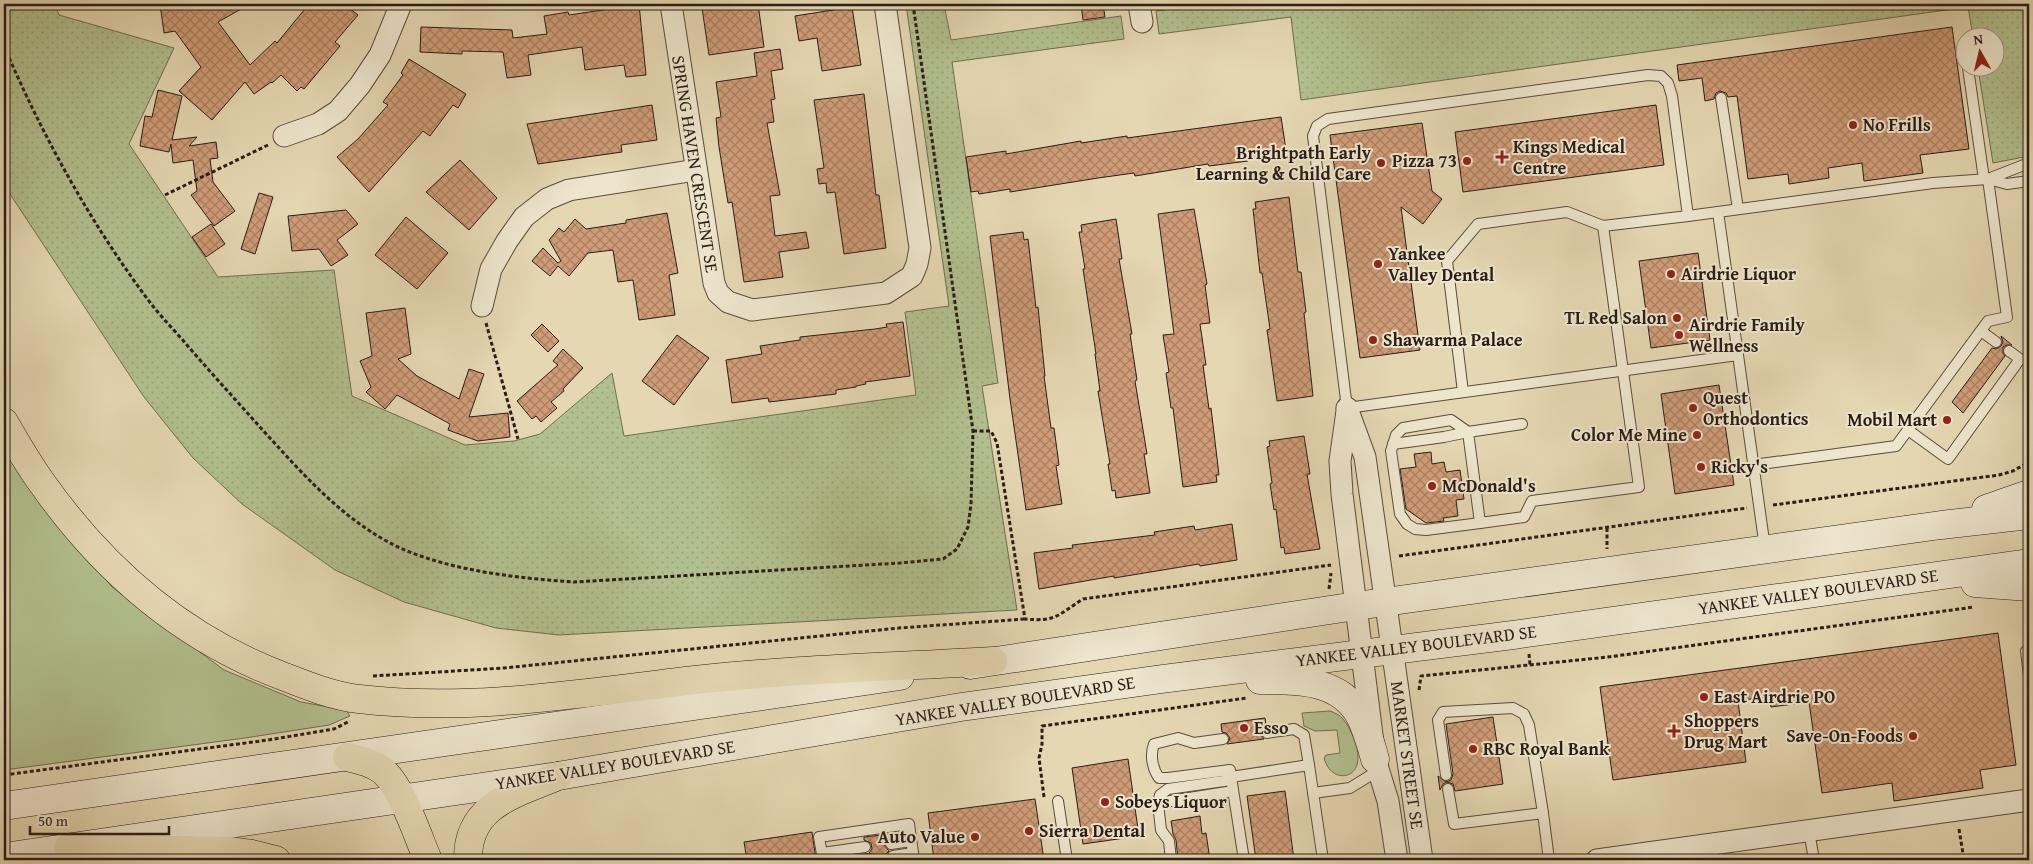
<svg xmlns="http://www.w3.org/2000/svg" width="2033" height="864" font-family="'Gentium Book Plus',serif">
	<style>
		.green { fill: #b2bf8e; stroke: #6e6e53 }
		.park { fill: url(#park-dots); stroke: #6e6e53 }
		.building { fill: url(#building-cross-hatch); stroke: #2a1d18 }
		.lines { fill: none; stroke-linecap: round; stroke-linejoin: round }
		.service-casing { stroke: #594c3e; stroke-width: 12 }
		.minor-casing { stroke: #594c3e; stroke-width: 23 }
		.secondary-casing { stroke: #2a1d18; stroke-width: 29 }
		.motorway-casing { stroke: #2a1d18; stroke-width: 29 }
		.path { stroke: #2a1d18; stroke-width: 3; stroke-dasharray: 4 2.5; stroke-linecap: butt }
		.service { stroke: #eee5cd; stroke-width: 10 }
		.minor { stroke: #eee5cd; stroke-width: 21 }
		.secondary { stroke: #eee5cd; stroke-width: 28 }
		.motorway { stroke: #e5d7b2; stroke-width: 28 }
		.poi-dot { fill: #8f2418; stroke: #eee5cd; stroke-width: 2 }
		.labels { text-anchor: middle; stroke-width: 4; stroke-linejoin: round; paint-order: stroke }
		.poi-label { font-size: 18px; font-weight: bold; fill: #2a1d18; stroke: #eee5cd; text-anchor: start }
		.street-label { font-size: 18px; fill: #2a1d18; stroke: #eee5cd }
	</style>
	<defs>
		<pattern id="park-dots" width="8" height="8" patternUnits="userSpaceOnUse" patternTransform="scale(1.25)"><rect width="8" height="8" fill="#b2bf8e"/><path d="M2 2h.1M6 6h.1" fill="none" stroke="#99a47a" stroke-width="1.8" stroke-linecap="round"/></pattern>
		<pattern id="building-cross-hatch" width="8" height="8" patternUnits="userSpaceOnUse" patternTransform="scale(1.25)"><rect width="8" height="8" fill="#d09c78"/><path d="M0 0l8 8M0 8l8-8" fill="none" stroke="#a97f61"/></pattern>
	</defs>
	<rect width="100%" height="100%" fill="#e5d7b2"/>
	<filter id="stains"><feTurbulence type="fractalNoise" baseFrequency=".004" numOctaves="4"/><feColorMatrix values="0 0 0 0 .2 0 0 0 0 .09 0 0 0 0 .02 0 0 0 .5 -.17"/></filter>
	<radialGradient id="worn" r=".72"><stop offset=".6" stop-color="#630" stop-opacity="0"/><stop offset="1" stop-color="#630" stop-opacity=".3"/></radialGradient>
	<g class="green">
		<polygon points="4,449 112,587 224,670 301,702 346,710 350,716 329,725 245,738 4,770"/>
		<path d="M1330 711C1335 713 1340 715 1343 719 1350 727 1359 747 1358 759 1357 781 1330 782 1324 758L1326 755 1340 753 1337 730 1315 731 1304 726 1302 713Z"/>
	</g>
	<g class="park">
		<polygon points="4,4 55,4 59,15 174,48 129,144 218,277 334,270 352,396 465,445 514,441 540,434 612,373 624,436 916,395 905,312 949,306 906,4 944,4 951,40 1121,16 1124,39 952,62 998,383 982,386 1017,610 559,635 496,628 404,602 335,570 242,504 193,458 144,397 10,194 4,182"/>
		<polygon points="1208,4 2029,4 2029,156 1993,163 1978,68 1996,68 1996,38 1973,37 1968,7 1301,100 1291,17 1159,34 1156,11"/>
	</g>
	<g class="building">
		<polygon points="160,4 250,4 218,22 250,65 275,41 277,43 309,4 344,4 358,15 335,42 340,46 304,89 301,87 297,91 281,75 272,83 271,82 254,94 245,82 212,120 179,91 201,67 175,31 164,33"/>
		<polygon points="615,4 639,4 646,75 626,77 624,65 585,70 582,47 528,55 531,75 507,78 503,52 462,51 462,54 420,52 421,27 512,30 513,38 547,34 544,16 568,12 569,15 616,8"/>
		<polygon points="730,4 758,4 764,47 709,55 702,8"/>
		<polygon points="1081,4 1103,4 1105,17 1083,20"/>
		<polygon points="852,7 861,65 822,71 817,38 799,41 795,16"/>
		<polygon points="1952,27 1969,149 1920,155 1923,173 1864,181 1862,163 1828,168 1829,178 1789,184 1788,174 1748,179 1737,96 1728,97 1726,93 1720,91 1716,93 1714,99 1705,101 1702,78 1679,81 1677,65"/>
		<polygon points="780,49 783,69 771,71 775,99 771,100 774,122 767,123 780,195 770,196 775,236 806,232 809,248 779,252 783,277 744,282 732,202 728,203 719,147 716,118 721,117 716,82 757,76 754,53"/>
		<polygon points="409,59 466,94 458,108 453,105 430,136 423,131 369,192 337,157 358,139 388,105 383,102 403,75 401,73"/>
		<polygon points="158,90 182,96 172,140 197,137 189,146 216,142 218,158 210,159 213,182 235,211 214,226 191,195 197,191 193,160 173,163 171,144 169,152 140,146 145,116 152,117"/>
		<polygon points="864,94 876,195 879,195 886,248 844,254 835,192 827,193 826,183 819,184 817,169 824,168 814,100"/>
		<polygon points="652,105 657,140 621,145 622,152 538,164 527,124"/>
		<polygon points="1656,105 1664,165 1463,192 1455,132"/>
		<polygon points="1281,117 1286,150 1277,152 1278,154 1248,159 1248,161 1209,166 1208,164 1135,176 1134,173 1098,178 1010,192 1010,189 979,194 978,191 971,192 966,157 1006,151 1006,154 1081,141 1081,143 1127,136 1127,138"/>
		<polygon points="1422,123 1432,191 1442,199 1423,224 1401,207 1420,350 1360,358 1330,135"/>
		<polygon points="460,160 497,198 469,230 426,192"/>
		<polygon points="259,193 273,197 255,254 241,249"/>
		<polygon points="1289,197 1298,272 1301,272 1306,312 1304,313 1313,396 1277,401 1267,330 1270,329 1262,273 1260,273 1253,209 1256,209 1255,202"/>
		<polygon points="1194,209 1207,284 1205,285 1210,323 1200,324 1206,365 1203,365 1209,409 1211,408 1219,475 1216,475 1217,482 1183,487 1173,408 1171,408 1166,373 1169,372 1163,335 1174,334 1158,214"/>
		<polygon points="346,210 358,224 337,240 348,255 331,266 319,249 292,251 288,216"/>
		<polygon points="667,213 678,273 669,275 675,315 639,320 633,280 618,282 613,250 588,253 569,276 558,266 550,276 532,261 543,248 558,263 561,261 549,240 559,228 564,232 575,219 586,229 626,223 626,220"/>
		<polygon points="406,217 448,253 417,289 375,255"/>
		<polygon points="1116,219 1122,259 1119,259 1132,334 1130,334 1137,380 1135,381 1147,454 1144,454 1150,493 1116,498 1115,490 1112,491 1108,464 1110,464 1098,391 1100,391 1095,354 1096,354 1083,269 1085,269 1079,232 1082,232 1081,225"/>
		<polygon points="211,224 225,244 206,257 192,237"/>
		<polygon points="1023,232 1024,240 1028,239 1036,308 1038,307 1045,376 1044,376 1051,428 1054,428 1059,465 1056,466 1062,504 1026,510 1010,399 990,236"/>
		<polygon points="1698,253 1710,340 1651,348 1639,261"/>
		<polygon points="405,308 411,354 398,359 417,376 459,399 469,369 484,374 469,417 508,413 510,437 478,441 448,430 450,424 397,395 385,409 366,392 371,387 360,361 372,356 366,313"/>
		<polygon points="903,322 910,376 865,382 866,384 856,386 856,387 836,390 836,394 769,402 768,398 732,403 726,360 762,354 760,346 800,340 800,337 875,329 887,327 886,324"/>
		<polygon points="542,324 559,341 548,352 531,335"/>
		<polygon points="677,335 709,358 674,405 642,381"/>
		<polygon points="2001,336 2012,345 2007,345 2003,347 2003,353 2005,356 1963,413 1952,402 1992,348 1996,349 2001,346 2003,342"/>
		<polygon points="563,349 583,368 563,389 564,391 551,402 557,408 541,422 536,416 532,419 517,401 558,365 553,361"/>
		<polygon points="1719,385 1734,485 1675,494 1661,394"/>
		<polygon points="1304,436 1310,474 1307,474 1320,549 1285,554 1284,547 1281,548 1276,509 1274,510 1270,484 1272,483 1267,447 1270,446 1269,441"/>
		<polygon points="1431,452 1432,464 1444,462 1446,472 1460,470 1464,499 1456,500 1458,516 1443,518 1444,521 1426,523 1406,509 1400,469 1416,467 1414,454"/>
		<polygon points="1232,524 1237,560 1200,566 1199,564 1114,578 1114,576 1039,589 1034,553 1073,548 1072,545 1155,535 1154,532 1194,526 1195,530"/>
		<polygon points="1998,633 2016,765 1980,770 1983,788 1894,801 1892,783 1822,793 1809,702 1771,707 1769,696 1738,701 1746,762 1613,780 1600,687"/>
		<polygon points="1493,717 1503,784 1455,791 1453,784 1447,782 1443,784 1440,790 1438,776 1446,782 1451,780 1453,774 1446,724"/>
		<polygon points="1265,718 1266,726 1262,728 1260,734 1264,739 1227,744 1230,738 1226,733 1222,732 1221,724"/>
		<polygon points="1128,759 1139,836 1083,844 1072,768"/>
		<polygon points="1285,791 1294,860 1256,860 1247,796"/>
		<polygon points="1035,799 1044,860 934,860 928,813"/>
		<polygon points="1200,816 1202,834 1206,833 1210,860 1178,860 1176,840 1173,834 1171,821"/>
		<polygon points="812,832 816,860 747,860 744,842"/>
		<polygon points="890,834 890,837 886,839 884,845 889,851 886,854 888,860 874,860 873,855 869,853 872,849 871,843 864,840 864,837"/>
	</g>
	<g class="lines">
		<g class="service-casing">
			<g id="service">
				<polyline points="1968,68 1984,179"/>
				<polyline points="1721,98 1738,209"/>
				<polyline points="1988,179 2007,184 2029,181"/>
				<polyline points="1718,212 1765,548"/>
				<polyline points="1688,216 1672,96 1668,83 1661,76 1648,75 1328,119 1317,126 1313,136 1347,408 1738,355"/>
				<polyline points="1981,331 1996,342"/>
				<polyline points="1463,392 1447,261 1478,224 1567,212 1603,226 1688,216 1933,183 1988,179 2029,163"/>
				<polyline points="1522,424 1468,432 1480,523 1524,517 1532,501 1639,487 1603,226"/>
				<polyline points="1908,430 1948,459 2020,359 2009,351"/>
				<polyline points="1468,432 1451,420 1403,428 1396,435 1391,451 1400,514 1407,524 1415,529 1426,530 1480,523"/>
				<polyline points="1393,444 1444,437 1468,432"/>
				<polyline points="1753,465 1896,446 1988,321 2007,317 1988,179"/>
				<polyline points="2026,651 2029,676"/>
				<polyline points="1267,733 1294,729 1304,735 1309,765"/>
				<path d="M1223 739 1194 743 1178 738 1154 744C1150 755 1152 768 1159 778H1168L1230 770 1231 777"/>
				<polyline points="1446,775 1438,720 1443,712 1513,708 1524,714 1529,725 1543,813"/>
				<polyline points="1448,789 1454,824 1543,813 1549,860"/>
				<polyline points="1313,793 1350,788 1379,770"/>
				<polyline points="1058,801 1067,860"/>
				<polyline points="1158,803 1160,795 1168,789 1231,780"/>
				<polyline points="1809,831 1814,860"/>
				<polyline points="891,844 911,841"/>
				<polyline points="822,853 865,847"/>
				<polyline points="893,856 913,853"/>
				<polyline points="823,860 819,837 909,824 914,860"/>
				<polyline points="859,860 867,859"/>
				<polyline points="1171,860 1169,841 1161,830 1158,803 1233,791"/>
				<polyline points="1244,860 1231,777 1309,765 1323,860"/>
			</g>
		</g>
		<g class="minor-casing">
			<g id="minor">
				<polyline points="671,4 714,283 718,293 728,302 752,310 886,293 912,276 917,264 920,248 885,4"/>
				<polyline points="1139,4 1142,22"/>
				<polyline points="284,136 318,124 338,111 360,85 380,55 401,4"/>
				<polyline points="482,306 491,269 507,241 524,217 547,199 569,190 696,170"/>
				<polyline points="1347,408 1365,457 1422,860"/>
				<polyline points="1347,411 1340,461 1342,494 1375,759 1388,801 1397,860"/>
				<polyline points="1597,860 2029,800"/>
			</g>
		</g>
		<g class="secondary-casing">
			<g id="secondary">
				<polyline points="1986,509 2029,494"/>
				<polyline points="1975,583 2029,587"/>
				<polyline points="970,665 1356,606 1941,525 2029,515"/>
				<path d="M1260 680C1296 680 1340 679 1360 716 1367 729 1371 745 1375 759"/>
				<polyline points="4,806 900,676"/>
				<polyline points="4,857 558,776 961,707 1162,679 1513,635 2029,563"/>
			</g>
		</g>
		<g class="motorway-casing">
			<g id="motorway">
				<path d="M4 422C16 443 28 464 42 483 104 571 183 639 285 677 308 686 333 696 359 699 470 712 584 693 695 680 794 669 894 667 993 661"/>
				<path d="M347 757C360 760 373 763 383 771 402 787 418 837 428 860"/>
				<polyline points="68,848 228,851 252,854 276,860"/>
				<path d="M468 860C467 804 516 794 558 776"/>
			</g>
		</g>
		<g class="path">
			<path d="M4 46C43 137 92 226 152 305 163 319 176 332 187 345 211 373 235 399 259 426 303 474 346 525 407 551 460 572 518 578 574 582L900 563 943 559 957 549 968 527 971 504 973 431 913 4"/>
			<polyline points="165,195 268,145"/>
			<polyline points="486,323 518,439"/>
			<path d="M973 431H991L997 443 1025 619C1056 622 1058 615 1083 599L1331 565"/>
			<polyline points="1773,505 1999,475 2013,471 2029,462"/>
			<polyline points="1607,528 1607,549"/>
			<polyline points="1399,556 1747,508"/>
			<polyline points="1329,589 1331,573"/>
			<polyline points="1529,654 1530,665"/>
			<polyline points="373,676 504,668 899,628 1025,619"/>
			<polyline points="1419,690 1421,676 1608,657 1974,607"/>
			<polyline points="4,775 268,740 334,729 350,721"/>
			<polyline points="1044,797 1039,758 1042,744 1042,726 1247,698"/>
			<polyline points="1959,829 1964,860"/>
		</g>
		<use href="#service" class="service"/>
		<use href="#minor" class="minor"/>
		<use href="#secondary" class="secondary"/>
		<use href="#motorway" class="motorway"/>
	</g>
	<g class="poi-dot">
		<circle cx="1853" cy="125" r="5"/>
		<path d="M1499.5 149.5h5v5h5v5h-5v5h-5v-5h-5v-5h5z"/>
		<circle cx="1467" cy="161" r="5"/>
		<circle cx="1381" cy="163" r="5"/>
		<circle cx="1378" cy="264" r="5"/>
		<circle cx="1671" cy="274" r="5"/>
		<circle cx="1677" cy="318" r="5"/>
		<circle cx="1679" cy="335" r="5"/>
		<circle cx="1373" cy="340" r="5"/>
		<circle cx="1693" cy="408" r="5"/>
		<circle cx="1947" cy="420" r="5"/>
		<circle cx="1697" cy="435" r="5"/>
		<circle cx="1701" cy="467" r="5"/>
		<circle cx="1432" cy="486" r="5"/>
		<circle cx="1704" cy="697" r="5"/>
		<circle cx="1244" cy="728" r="5"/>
		<path d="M1671.5 723.5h5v5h5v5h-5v5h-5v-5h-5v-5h5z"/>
		<circle cx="1913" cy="736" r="5"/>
		<circle cx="1473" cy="749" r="5"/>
		<circle cx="1105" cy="802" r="5"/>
		<circle cx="1029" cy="831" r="5"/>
		<circle cx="975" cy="837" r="5"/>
	</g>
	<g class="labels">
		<g class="poi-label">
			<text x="1863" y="131">No Frills</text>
			<text x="1513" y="153">Kings Medical<tspan x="1513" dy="21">Centre</tspan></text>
			<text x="1371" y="159" text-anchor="end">Brightpath Early<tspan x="1371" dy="21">Learning &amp; Child Care</tspan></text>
			<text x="1457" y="167" text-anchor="end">Pizza 73</text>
			<text x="1388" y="260">Yankee<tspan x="1388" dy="21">Valley Dental</tspan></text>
			<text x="1681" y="280">Airdrie Liquor</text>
			<text x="1667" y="324" text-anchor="end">TL Red Salon</text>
			<text x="1689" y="331">Airdrie Family<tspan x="1689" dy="21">Wellness</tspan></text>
			<text x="1383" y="346">Shawarma Palace</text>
			<text x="1703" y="404">Quest<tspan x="1703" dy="21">Orthodontics</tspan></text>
			<text x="1937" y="426" text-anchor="end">Mobil Mart</text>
			<text x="1687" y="441" text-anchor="end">Color Me Mine</text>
			<text x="1711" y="473">Ricky's</text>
			<text x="1442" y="492">McDonald's</text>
			<text x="1714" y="703">East Airdrie PO</text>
			<text x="1684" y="727">Shoppers<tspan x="1684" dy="21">Drug Mart</tspan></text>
			<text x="1254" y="734">Esso</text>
			<text x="1903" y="742" text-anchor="end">Save-On-Foods</text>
			<text x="1483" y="755">RBC Royal Bank</text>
			<text x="1115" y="808">Sobeys Liquor</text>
			<text x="1039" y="837">Sierra Dental</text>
			<text x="965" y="843" text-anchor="end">Auto Value</text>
		</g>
		<g class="street-label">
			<text transform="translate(695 164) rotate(81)" y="6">SPRING HAVEN CRESCENT SE</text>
			<text transform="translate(1818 592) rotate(-8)" y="6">YANKEE VALLEY BOULEVARD SE</text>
			<text transform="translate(1416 646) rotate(-7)" y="6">YANKEE VALLEY BOULEVARD SE</text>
			<text transform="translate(1015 701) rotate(-9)" y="6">YANKEE VALLEY BOULEVARD SE</text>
			<text transform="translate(1407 755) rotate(82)" y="6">MARKET STREET SE</text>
			<text transform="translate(615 765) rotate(-9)" y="6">YANKEE VALLEY BOULEVARD SE</text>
		</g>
	</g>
	<rect width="2033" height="864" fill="none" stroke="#e5d7b2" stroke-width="20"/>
	<rect x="5" y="5" width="2023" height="854" fill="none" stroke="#2a1d18" stroke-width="2.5"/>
	<rect x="10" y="10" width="2013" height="844" fill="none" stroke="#2a1d18"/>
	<g transform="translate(1980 52) rotate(352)"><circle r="24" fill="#eee5cd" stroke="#a09585"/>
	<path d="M0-4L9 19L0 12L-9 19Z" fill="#8f2418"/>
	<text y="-8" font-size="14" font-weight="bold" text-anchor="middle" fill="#2a1d18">N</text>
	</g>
	<path d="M30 826v8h139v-8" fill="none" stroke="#2a1d18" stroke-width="2.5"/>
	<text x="38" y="826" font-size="15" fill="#2a1d18" stroke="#eee5cd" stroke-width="4" paint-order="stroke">50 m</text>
	<rect width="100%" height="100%" filter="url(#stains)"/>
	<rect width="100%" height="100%" fill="url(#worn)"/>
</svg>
